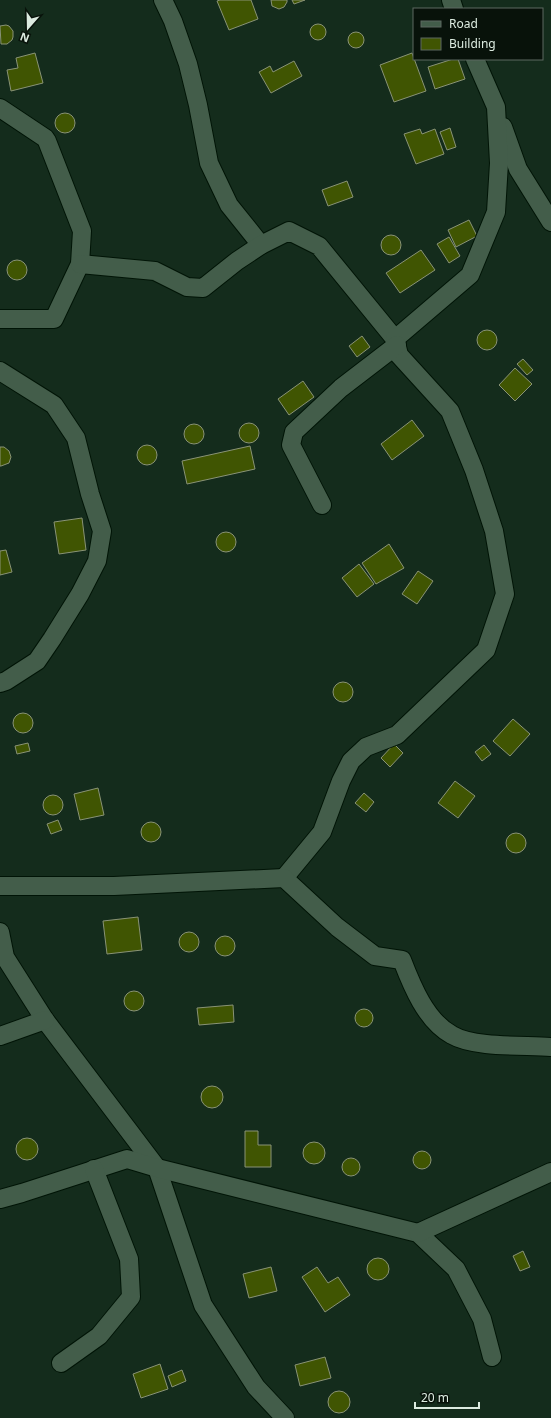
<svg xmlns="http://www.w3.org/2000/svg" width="551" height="1418" font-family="'Noto Sans',sans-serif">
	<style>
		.building { fill: #405502; stroke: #899376 }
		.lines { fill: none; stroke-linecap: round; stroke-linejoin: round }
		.street-casing { stroke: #001406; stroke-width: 20 }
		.street { stroke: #435d4a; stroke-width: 18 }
	</style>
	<rect width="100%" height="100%" fill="#142c1c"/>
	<g class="building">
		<polygon points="220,0 251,0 258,19 229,30 217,1"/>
		<polygon points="271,0 287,0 287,2 284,7 279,9 272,6"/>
		<polygon points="292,0 305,0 294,4"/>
		<circle cx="318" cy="32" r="8"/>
		<polygon points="6,25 9,26 13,31 13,37 12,40 7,44 1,44 0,26"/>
		<circle cx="356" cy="40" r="8"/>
		<polygon points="35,53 43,83 11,91 7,70 18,68 16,58"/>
		<polygon points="412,53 426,91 394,102 380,65"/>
		<polygon points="453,59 458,59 465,79 435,89 428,67"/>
		<polygon points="294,61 302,76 271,93 259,72 270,66 273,72"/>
		<circle cx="65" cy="123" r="10"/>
		<polygon points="450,128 456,147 447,150 440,132"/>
		<polygon points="420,129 422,134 435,129 444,154 416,164 404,134"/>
		<polygon points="347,181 353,197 328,206 322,190"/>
		<polygon points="469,220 477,236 456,247 448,230"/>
		<circle cx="391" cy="245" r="10"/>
		<polygon points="449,237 460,256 449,263 437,244"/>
		<polygon points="421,250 435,270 400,293 386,273"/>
		<circle cx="17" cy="270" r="10"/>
		<circle cx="487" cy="340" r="10"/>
		<polygon points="362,336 370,347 357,357 349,346"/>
		<polygon points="523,359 533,370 527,375 517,364"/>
		<polygon points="515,368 532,384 515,401 499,385"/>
		<polygon points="303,381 314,397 289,415 278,399"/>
		<polygon points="412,420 424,436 392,460 381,444"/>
		<circle cx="249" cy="433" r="10"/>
		<circle cx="194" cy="434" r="10"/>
		<circle cx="147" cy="455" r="10"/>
		<polygon points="250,446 255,469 187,484 182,461"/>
		<polygon points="0,447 4,447 9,451 11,457 9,463 1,466 0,466"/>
		<polygon points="82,518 86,550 59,554 54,522"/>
		<circle cx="226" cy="542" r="10"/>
		<polygon points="389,544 404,568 376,584 362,563"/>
		<polygon points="6,550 12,572 0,575 0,551"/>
		<polygon points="359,564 374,584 357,597 342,578"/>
		<polygon points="418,571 433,581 417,604 402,594"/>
		<circle cx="343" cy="692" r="10"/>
		<circle cx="23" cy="723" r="10"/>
		<polygon points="513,719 530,734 510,756 493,741"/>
		<polygon points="28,743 30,751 17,754 15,746"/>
		<polygon points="394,744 403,753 390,767 381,758"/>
		<polygon points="484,745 491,754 482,761 475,752"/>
		<polygon points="455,781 475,796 458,818 438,803"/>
		<polygon points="98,788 104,815 80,820 74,794"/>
		<polygon points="364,793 374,802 366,812 355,803"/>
		<circle cx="53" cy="805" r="10"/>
		<polygon points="58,820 62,830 51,834 47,824"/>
		<circle cx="151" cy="832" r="10"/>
		<circle cx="516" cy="843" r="10"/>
		<polygon points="138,917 142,950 107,954 103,921"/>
		<circle cx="189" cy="942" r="10"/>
		<circle cx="225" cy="946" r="10"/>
		<circle cx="134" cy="1001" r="10"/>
		<polygon points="233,1005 234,1022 199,1025 197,1008"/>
		<circle cx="364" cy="1018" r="9"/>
		<circle cx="212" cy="1097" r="11"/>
		<polygon points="245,1131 258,1131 258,1145 271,1145 271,1167 245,1167"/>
		<circle cx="27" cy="1149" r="11"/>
		<circle cx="314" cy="1153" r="11"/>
		<circle cx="422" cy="1160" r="9"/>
		<circle cx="351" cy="1167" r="9"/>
		<polygon points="523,1251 530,1267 520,1271 513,1256"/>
		<circle cx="378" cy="1269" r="11"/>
		<polygon points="271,1267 277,1291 249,1298 243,1274"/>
		<polygon points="317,1267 328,1283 338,1277 350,1295 325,1312 302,1277"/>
		<polygon points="325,1357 331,1378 300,1386 295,1365"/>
		<polygon points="160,1364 168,1389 141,1398 133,1374"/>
		<polygon points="182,1370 186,1381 172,1387 168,1376"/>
		<circle cx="339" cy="1402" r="11"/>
	</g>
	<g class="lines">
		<g class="street-casing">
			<g id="street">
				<polyline points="163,0 173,21 188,64 198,105 209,163 229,205 261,245"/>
				<polyline points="451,0 454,9"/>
				<polyline points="0,108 45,138 47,141 82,231 80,264 54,319 0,319"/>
				<polyline points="503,127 518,169 551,222"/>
				<polyline points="80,264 155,271 187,287 203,288 237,261 261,245 289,231 319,246 395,339 399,355 450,411 474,470 494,531 505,594 486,650 397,735 366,747 351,761 341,781 322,832 284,878"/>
				<polyline points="395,339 470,275 496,212 499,163 496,107 475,59"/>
				<polyline points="0,371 54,405 76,438 90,494 102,531 97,561 80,594 52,639 37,661 6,681 0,683"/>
				<polyline points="322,505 291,445 294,432 341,388 397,345"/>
				<path d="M0 886H114L284 878 337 927 375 956 402 960C412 986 426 1021 452 1035 474 1048 524 1045 551 1047"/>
				<polyline points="0,932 5,957 45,1020 157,1168 203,1305 256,1387 285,1418"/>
				<polyline points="0,1036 45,1020"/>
				<polyline points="0,1199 22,1193 127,1159 157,1168 418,1233 456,1269 482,1319 492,1357"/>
				<polyline points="418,1233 551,1172"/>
				<polyline points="61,1363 99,1336 131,1297 129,1259 94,1169"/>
			</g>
		</g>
		<use href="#street" class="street"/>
	</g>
	<rect x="413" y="8" width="130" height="52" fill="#08120a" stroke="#5d6960"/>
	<rect x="421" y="21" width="20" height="6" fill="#435d4a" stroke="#5d6960"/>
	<text x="449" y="28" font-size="12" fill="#dcebe0">Road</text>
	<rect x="421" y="38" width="20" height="12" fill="#405502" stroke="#5d6960"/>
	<text x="449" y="48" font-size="12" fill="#dcebe0">Building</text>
	<g transform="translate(28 28) rotate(200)" stroke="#08120a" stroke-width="3" paint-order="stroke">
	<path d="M0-3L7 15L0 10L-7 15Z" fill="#dcebe0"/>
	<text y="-6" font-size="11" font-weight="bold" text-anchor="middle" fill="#dcebe0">N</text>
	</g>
	<path d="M415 1402v6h64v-6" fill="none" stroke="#dcebe0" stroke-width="2"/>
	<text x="421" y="1402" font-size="12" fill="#dcebe0" stroke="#08120a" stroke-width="3" paint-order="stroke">20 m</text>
</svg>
